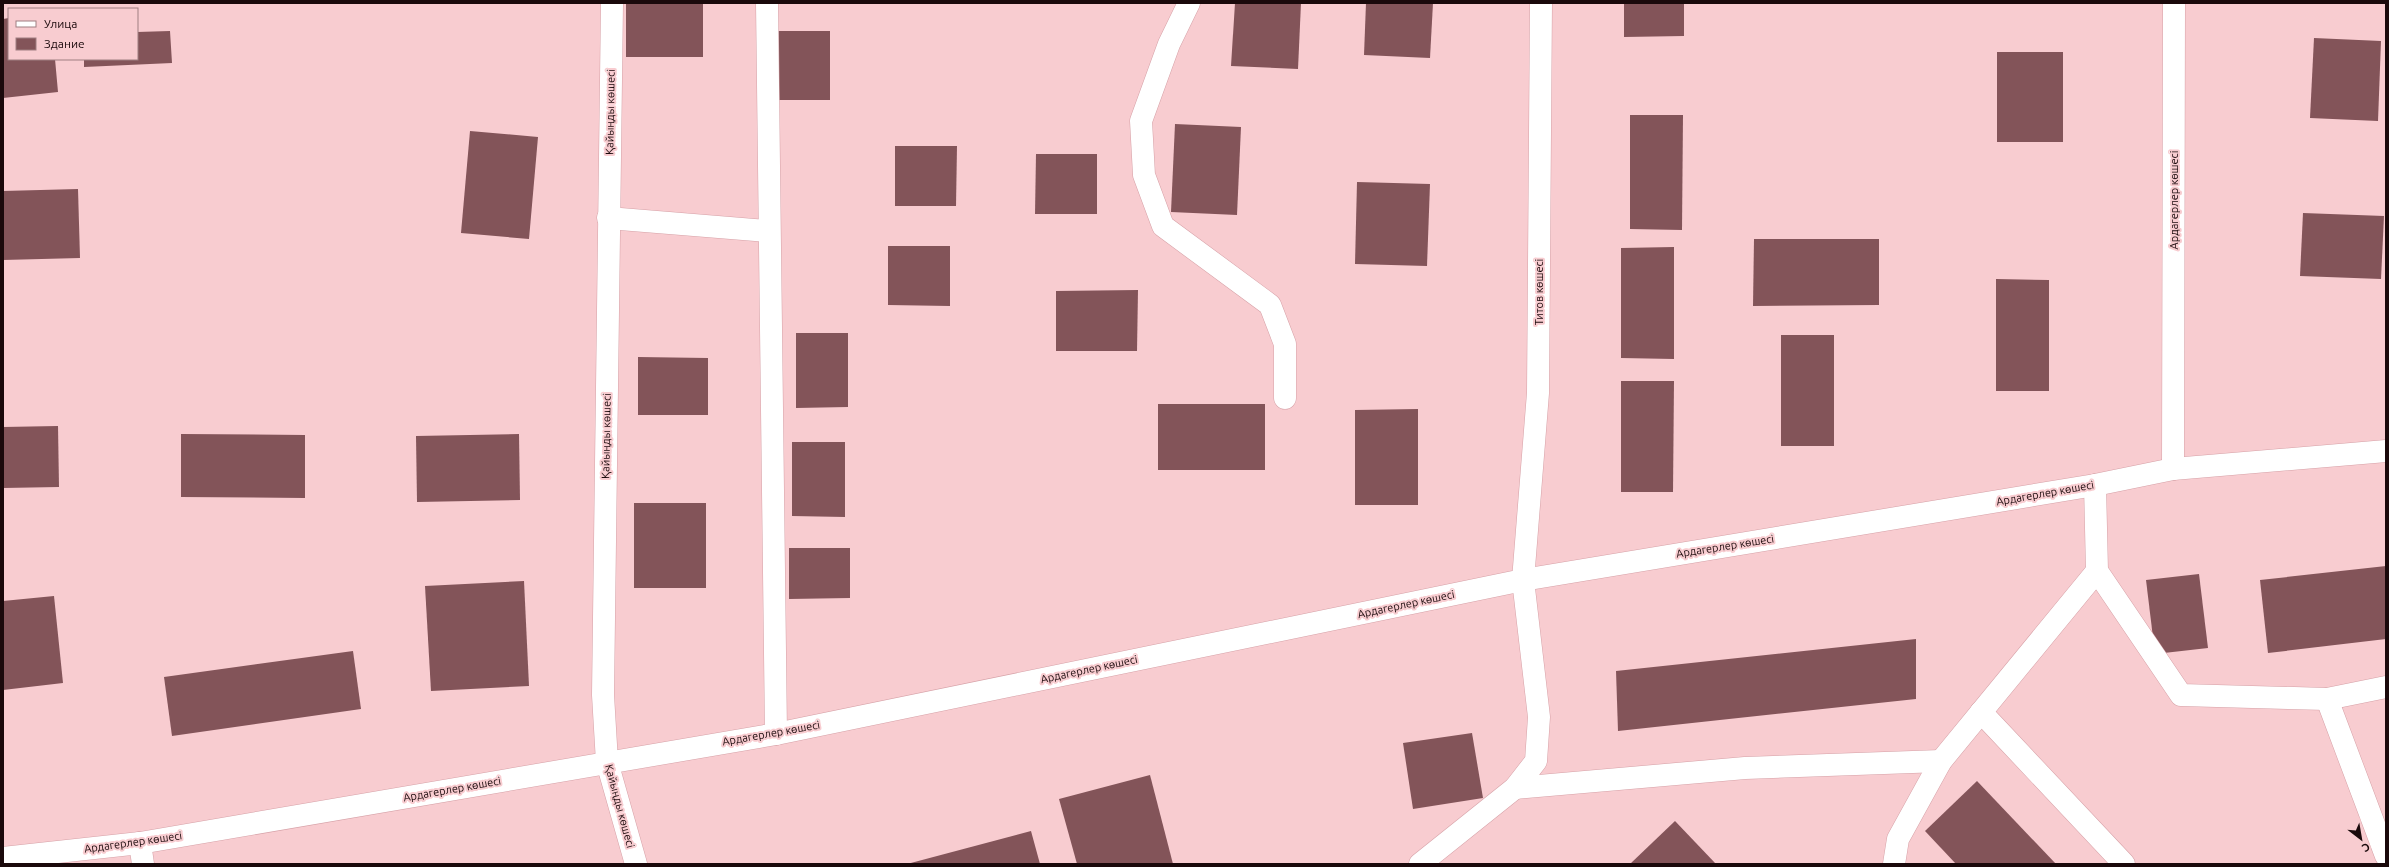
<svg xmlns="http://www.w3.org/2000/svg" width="2389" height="867" font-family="Ubuntu,sans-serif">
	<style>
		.building { fill: #835459 }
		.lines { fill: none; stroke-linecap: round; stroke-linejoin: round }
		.minor-casing { stroke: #d6a1a7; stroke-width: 23 }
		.minor { stroke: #fff; stroke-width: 22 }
		.labels { text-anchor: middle; stroke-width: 4; stroke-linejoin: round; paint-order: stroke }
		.street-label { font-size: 11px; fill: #1a090b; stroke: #f8ccd0 }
	</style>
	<rect width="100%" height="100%" fill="#f8ccd0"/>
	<g class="building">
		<rect x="626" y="3" width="77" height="54"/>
		<polygon points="1235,3 1301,3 1298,69 1231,66"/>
		<polygon points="1366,3 1433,3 1430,58 1364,55"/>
		<polygon points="1624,3 1684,3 1684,36 1624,37"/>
		<polygon points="9,18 9,59 55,59 58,92 3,98 3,19"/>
		<polygon points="170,31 172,63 84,67 84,59 137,59 137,32"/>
		<polygon points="776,31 830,31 830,100 775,100"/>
		<polygon points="2314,38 2381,41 2378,121 2310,118"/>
		<rect x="1997" y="52" width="66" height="90"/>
		<polygon points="1630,115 1683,115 1682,230 1630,229"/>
		<polygon points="1175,124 1241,127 1237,215 1171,212"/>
		<polygon points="470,131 538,137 529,239 461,233"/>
		<polygon points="895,146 957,146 956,206 895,206"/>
		<polygon points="1036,154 1097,154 1097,214 1035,214"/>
		<polygon points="1357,182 1430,184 1427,266 1355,264"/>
		<polygon points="78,189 80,258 3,260 3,191"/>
		<polygon points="2303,213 2384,216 2381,279 2300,276"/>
		<polygon points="1754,239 1879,239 1879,305 1753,306"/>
		<polygon points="888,246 950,246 950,306 888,305"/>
		<polygon points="1674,247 1674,359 1621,358 1621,248"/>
		<polygon points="1996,279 2049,280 2049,391 1996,391"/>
		<polygon points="1138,290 1137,351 1056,351 1056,291"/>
		<polygon points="796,333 848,333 848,407 796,408"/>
		<rect x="1781" y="335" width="53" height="111"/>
		<polygon points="638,357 708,358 708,415 638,415"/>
		<polygon points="1621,381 1674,381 1673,492 1621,492"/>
		<rect x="1158" y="404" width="107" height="66"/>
		<polygon points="1418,409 1418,505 1355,505 1355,410"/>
		<polygon points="58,426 59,487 3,488 3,427"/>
		<polygon points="181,434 305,435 305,498 181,497"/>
		<polygon points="519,434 520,500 417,502 416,436"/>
		<polygon points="792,442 845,442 845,517 792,516"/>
		<rect x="634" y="503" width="72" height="85"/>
		<polygon points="789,548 850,548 850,598 789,599"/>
		<polygon points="2386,566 2386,639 2268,653 2260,580"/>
		<polygon points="2199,574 2208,648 2155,654 2146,580"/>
		<polygon points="524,581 529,686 431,691 425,586"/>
		<polygon points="54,596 63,683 3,690 3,601"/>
		<polygon points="1916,639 1916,699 1618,731 1616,671"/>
		<polygon points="353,651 361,709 172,736 164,677"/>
		<polygon points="1472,733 1483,798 1413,809 1403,743"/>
		<polygon points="1150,775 1173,864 1077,864 1059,799"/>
		<polygon points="1977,781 2056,864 1956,864 1925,831"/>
		<polygon points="1675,821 1716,864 1630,864"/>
		<polygon points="1031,831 1040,864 907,864"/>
	</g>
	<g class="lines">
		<g class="minor-casing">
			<g id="minor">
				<polyline points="612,3 603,695 607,762 636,864"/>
				<polyline points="767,3 776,734"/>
				<polyline points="1189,3 1169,44 1141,121 1144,175 1163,226 1270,305 1285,344 1285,398"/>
				<polyline points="608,218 768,231"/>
				<polyline points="2173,469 2174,3"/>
				<polyline points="2095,485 2097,571 2181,695 2327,699 2386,687"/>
				<polyline points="2327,699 2386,856"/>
				<polyline points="1981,712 2124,864"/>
				<polyline points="1515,788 1745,768 1941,761"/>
				<polyline points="140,843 143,864"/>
				<polyline points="3,858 140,843 776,734 1523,580 2095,485 2173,469 2386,451"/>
				<polyline points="1420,864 1515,788 1536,761 1539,717 1523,580 1538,393 1541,3"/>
				<polyline points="1894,864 1898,839 1941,761 2097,571"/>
			</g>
		</g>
		<use href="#minor" class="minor"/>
	</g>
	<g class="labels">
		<g class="street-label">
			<text transform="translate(610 112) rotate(-89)" y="4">Қайыңды көшесі</text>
			<text transform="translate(2174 200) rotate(-90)" y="4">Ардагерлер көшесі</text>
			<text transform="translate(1539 292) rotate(-90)" y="4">Титов көшесі</text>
			<text transform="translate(606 436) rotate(-89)" y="4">Қайыңды көшесі</text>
			<text transform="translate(2045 493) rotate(-10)" y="4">Ардагерлер көшесі</text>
			<text transform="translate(1725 546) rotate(-9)" y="4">Ардагерлер көшесі</text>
			<text transform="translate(1406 604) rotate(-12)" y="4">Ардагерлер көшесі</text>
			<text transform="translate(1089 669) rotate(-12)" y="4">Ардагерлер көшесі</text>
			<text transform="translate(771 733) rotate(-10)" y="4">Ардагерлер көшесі</text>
			<text transform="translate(452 789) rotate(-10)" y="4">Ардагерлер көшесі</text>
			<text transform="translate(620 806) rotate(75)" y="4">Қайыңды көшесі</text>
			<text transform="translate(133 842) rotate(-8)" y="4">Ардагерлер көшесі</text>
		</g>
	</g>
	<rect width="2389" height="867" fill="none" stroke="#1a090b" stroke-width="8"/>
	<rect x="8" y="8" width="130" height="52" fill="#f8ccd0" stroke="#9f7e81"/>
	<rect x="16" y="21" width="20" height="6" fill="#ffffff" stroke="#9f7e81"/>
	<text x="44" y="28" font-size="12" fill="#1a090b">Улица</text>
	<rect x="16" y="38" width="20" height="12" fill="#835459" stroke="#9f7e81"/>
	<text x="44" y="48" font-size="12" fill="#1a090b">Здание</text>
	<g transform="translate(2361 839) rotate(149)" stroke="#f8ccd0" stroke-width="3" paint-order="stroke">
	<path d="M0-3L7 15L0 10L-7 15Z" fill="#1a090b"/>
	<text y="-6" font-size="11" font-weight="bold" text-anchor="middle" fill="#1a090b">С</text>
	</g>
</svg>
